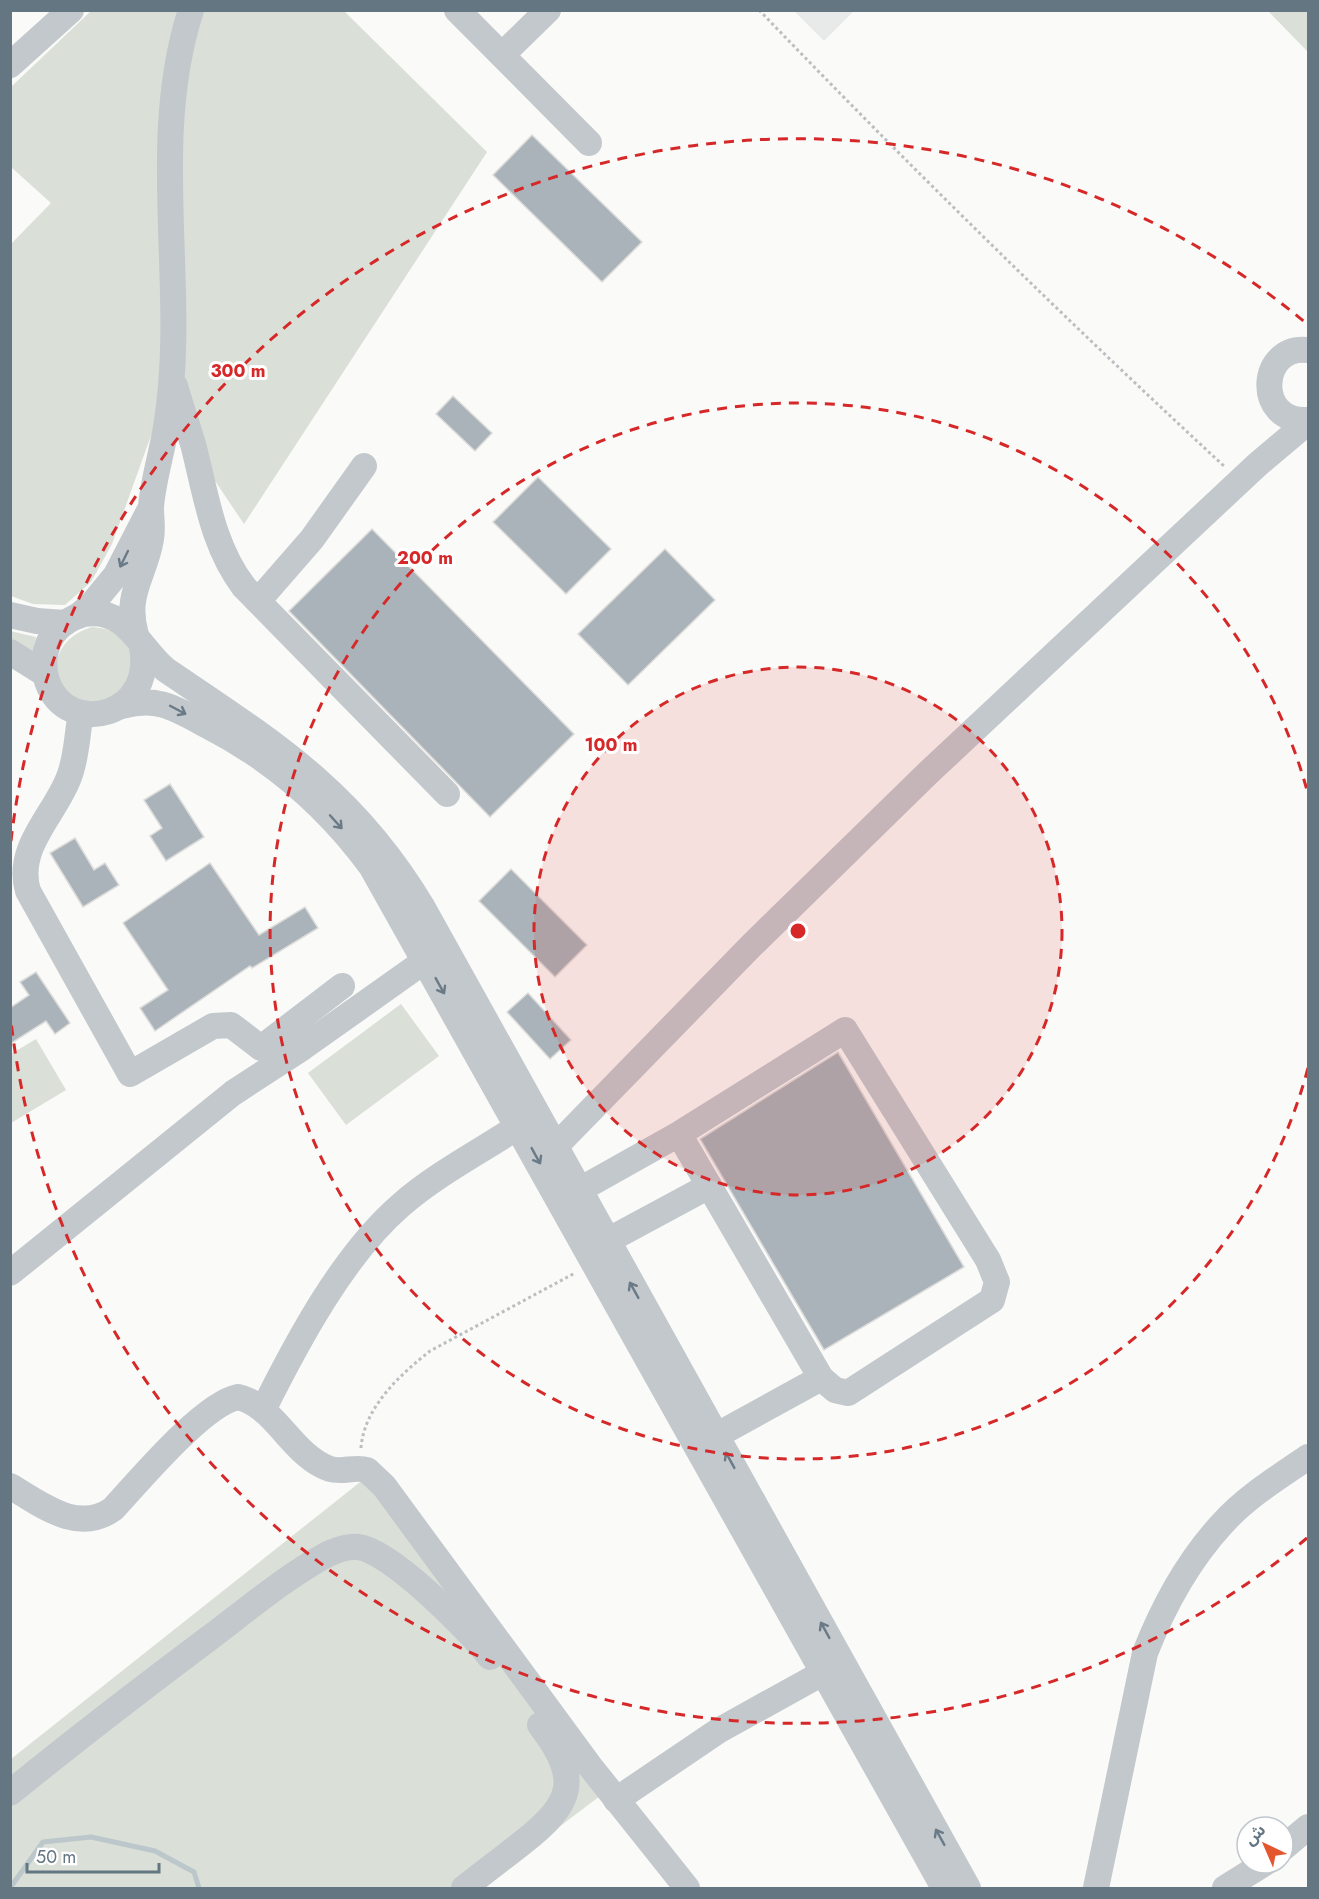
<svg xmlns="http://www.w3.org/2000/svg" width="1319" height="1899" font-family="Jost,'Noto Sans Arabic',sans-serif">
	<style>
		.built { fill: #e8e9e9 }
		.green { fill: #dadfd7 }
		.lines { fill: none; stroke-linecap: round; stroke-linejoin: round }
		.stream { stroke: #bbc7cb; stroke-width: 5 }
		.building { fill: #aab3b9; stroke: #dcdcda; stroke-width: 1.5 }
		.path { stroke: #bbbfc2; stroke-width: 3; stroke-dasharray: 3 3; stroke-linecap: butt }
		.minor { stroke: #c3c8cc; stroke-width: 26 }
		.oneway { stroke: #6a7a87 }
		.ring { fill: none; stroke: #d62828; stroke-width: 3; stroke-dasharray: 10 8 }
		.centre { fill: #d62828; stroke: #fff; stroke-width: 3 }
		.ring-label { font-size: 18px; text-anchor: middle; font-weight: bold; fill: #d62828; stroke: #fff; stroke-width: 6; stroke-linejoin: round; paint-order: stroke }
	</style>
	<rect width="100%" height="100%" fill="#fafaf8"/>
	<polygon class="built" points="794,11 854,11 824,41"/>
	<g class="green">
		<polygon points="92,10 344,11 487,152 244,524 195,451 166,394 112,544 91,582 65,605 33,604 11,596 11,244 51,203 11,167 11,87"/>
		<polygon points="1268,11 1308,11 1308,52"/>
		<path d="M92 627C129 630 131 646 134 678L100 706C92 703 81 702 73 698 67 695 61 686 59 679 51 653 68 634 92 627Z"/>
		<polygon points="10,631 36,637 32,654 11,643"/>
		<polygon points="401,1004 439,1056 346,1125 308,1073"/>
		<polygon points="36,1039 66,1090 11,1123 11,1054"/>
		<polygon points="364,1479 604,1793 478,1888 11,1888 11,1759"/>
	</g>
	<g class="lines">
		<polyline class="stream" points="10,1888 43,1842 91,1837 155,1851 194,1872 199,1888"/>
	</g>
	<g class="building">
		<polygon points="532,135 642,242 602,282 493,175"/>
		<polygon points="453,396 492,433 475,451 436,414"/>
		<polygon points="538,477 611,549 566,594 493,522"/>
		<polygon points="372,529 574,734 490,817 289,611"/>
		<polygon points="665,549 715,600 628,685 578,634"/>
		<polygon points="170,784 204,837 166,861 150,836 162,828 144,800"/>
		<polygon points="75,838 94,870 105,863 119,885 83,907 50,853"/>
		<polygon points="210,863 259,935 305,907 318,928 252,968 250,966 155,1031 140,1008 168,990 123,923"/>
		<polygon points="511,869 587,945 555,977 479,901"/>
		<polygon points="36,972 70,1023 55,1034 46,1021 10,1044 10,1008 29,995 20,982"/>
		<polygon points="528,993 571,1040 550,1059 507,1012"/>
		<polygon points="838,1052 964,1267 824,1350 700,1139"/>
	</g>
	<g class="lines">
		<g class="path">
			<path d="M759 10C910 167 1065 319 1225 467"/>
			<path d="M361 1448C364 1407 401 1374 430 1351L575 1273"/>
		</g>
		<g class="minor">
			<polyline points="457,10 589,143"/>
			<polyline points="502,55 548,10"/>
			<polyline points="10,65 71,10"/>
			<path d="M1308 350C1259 344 1254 423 1308 420"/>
			<path d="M175 386C181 406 187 425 193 444 206 494 212 545 244 587L447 794"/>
			<polyline points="258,601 312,539 364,466"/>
			<polyline points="10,615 37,621 65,623"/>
			<polyline points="78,616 92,604 116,575 148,513"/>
			<path d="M136 635C124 594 145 576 151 539 153 528 151 518 151 507 153 480 162 453 166 427 189 290 147 146 191 10"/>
			<path d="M141 643C159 716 67 740 47 681 42 665 44 647 54 633 61 624 73 617 84 614 127 607 139 648 166 670 274 743 354 792 423 908L968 1888"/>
			<polyline points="10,652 45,674"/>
			<path d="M122 706C159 696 176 709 208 726 274 760 327 806 371 866L944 1888"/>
			<path d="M81 713C77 733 77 757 69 777 55 815 15 847 28 891L130 1074 213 1026 231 1025 261 1048 342 986"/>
			<polyline points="554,1148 751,946 928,773 1257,465 1308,422"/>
			<polyline points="565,1198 679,1134 845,1030 988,1260 997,1282 992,1300 848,1393 835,1390 821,1378 679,1134"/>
			<polyline points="594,1248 709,1186"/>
			<polyline points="10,1273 233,1093 302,1048 426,960"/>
			<path d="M263 1410C297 1342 343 1255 401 1205 435 1175 481 1151 519 1126"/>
			<polyline points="701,1444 821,1378"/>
			<path d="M10 1486C42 1505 78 1534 113 1509 139 1481 203 1404 238 1397 275 1405 292 1456 330 1469 342 1473 355 1466 367 1470L384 1486 589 1765 687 1888"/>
			<path d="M10 1793C76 1739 144 1687 212 1636 249 1608 287 1576 328 1554 337 1550 348 1546 358 1547 390 1550 469 1630 490 1657"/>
			<polyline points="616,1800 718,1731 837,1665"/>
			<polyline points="1283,1848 1308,1827"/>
			<path d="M464 1888C483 1873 503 1858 522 1843 573 1803 582 1779 540 1725"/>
			<path d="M1096 1888 1145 1653C1163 1607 1188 1561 1222 1524 1246 1497 1279 1477 1308 1457"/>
			<polyline points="1225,1888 1265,1863"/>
		</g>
	</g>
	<defs><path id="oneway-shaft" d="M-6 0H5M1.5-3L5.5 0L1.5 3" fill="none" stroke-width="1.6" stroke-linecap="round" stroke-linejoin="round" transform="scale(1.5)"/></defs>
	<g class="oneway">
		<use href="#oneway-shaft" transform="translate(124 559) rotate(116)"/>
		<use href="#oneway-shaft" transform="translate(178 710) rotate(28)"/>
		<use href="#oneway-shaft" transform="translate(336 822) rotate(48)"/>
		<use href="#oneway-shaft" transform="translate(440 986) rotate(61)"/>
		<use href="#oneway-shaft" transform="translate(536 1156) rotate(61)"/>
		<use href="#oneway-shaft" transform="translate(634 1290) rotate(-119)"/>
		<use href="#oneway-shaft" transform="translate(730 1460) rotate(-119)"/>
		<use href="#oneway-shaft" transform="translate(825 1630) rotate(-119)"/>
		<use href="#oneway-shaft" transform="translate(940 1837) rotate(-119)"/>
	</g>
	<circle cx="798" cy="931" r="264" fill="#d62828" fill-opacity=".12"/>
	<g class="ring">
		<circle cx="798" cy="931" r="264"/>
		<path d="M1308 1068A528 528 0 1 1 1308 794"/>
		<path d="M1307 1538A792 792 0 0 1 11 1021M11 841A792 792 0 0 1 1307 324"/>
	</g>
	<circle cx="798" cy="931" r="9" class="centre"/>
	<g class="ring-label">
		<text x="238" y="377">300 m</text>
		<text x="425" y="564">200 m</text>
		<text x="611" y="751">100 m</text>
	</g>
	<rect width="1319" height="1899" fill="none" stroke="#657683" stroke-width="24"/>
	<g transform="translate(1265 1845) rotate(316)"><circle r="28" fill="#ffffff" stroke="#c1c8cd" stroke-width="1.5"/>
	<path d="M0-4.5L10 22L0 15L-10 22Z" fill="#e4572e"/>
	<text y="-9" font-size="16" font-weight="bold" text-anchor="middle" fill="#657683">ش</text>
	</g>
	<path d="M27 1863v9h132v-9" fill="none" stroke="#657683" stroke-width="3"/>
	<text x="36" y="1863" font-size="18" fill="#657683" stroke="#ffffff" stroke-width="4.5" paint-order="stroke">50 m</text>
</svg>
